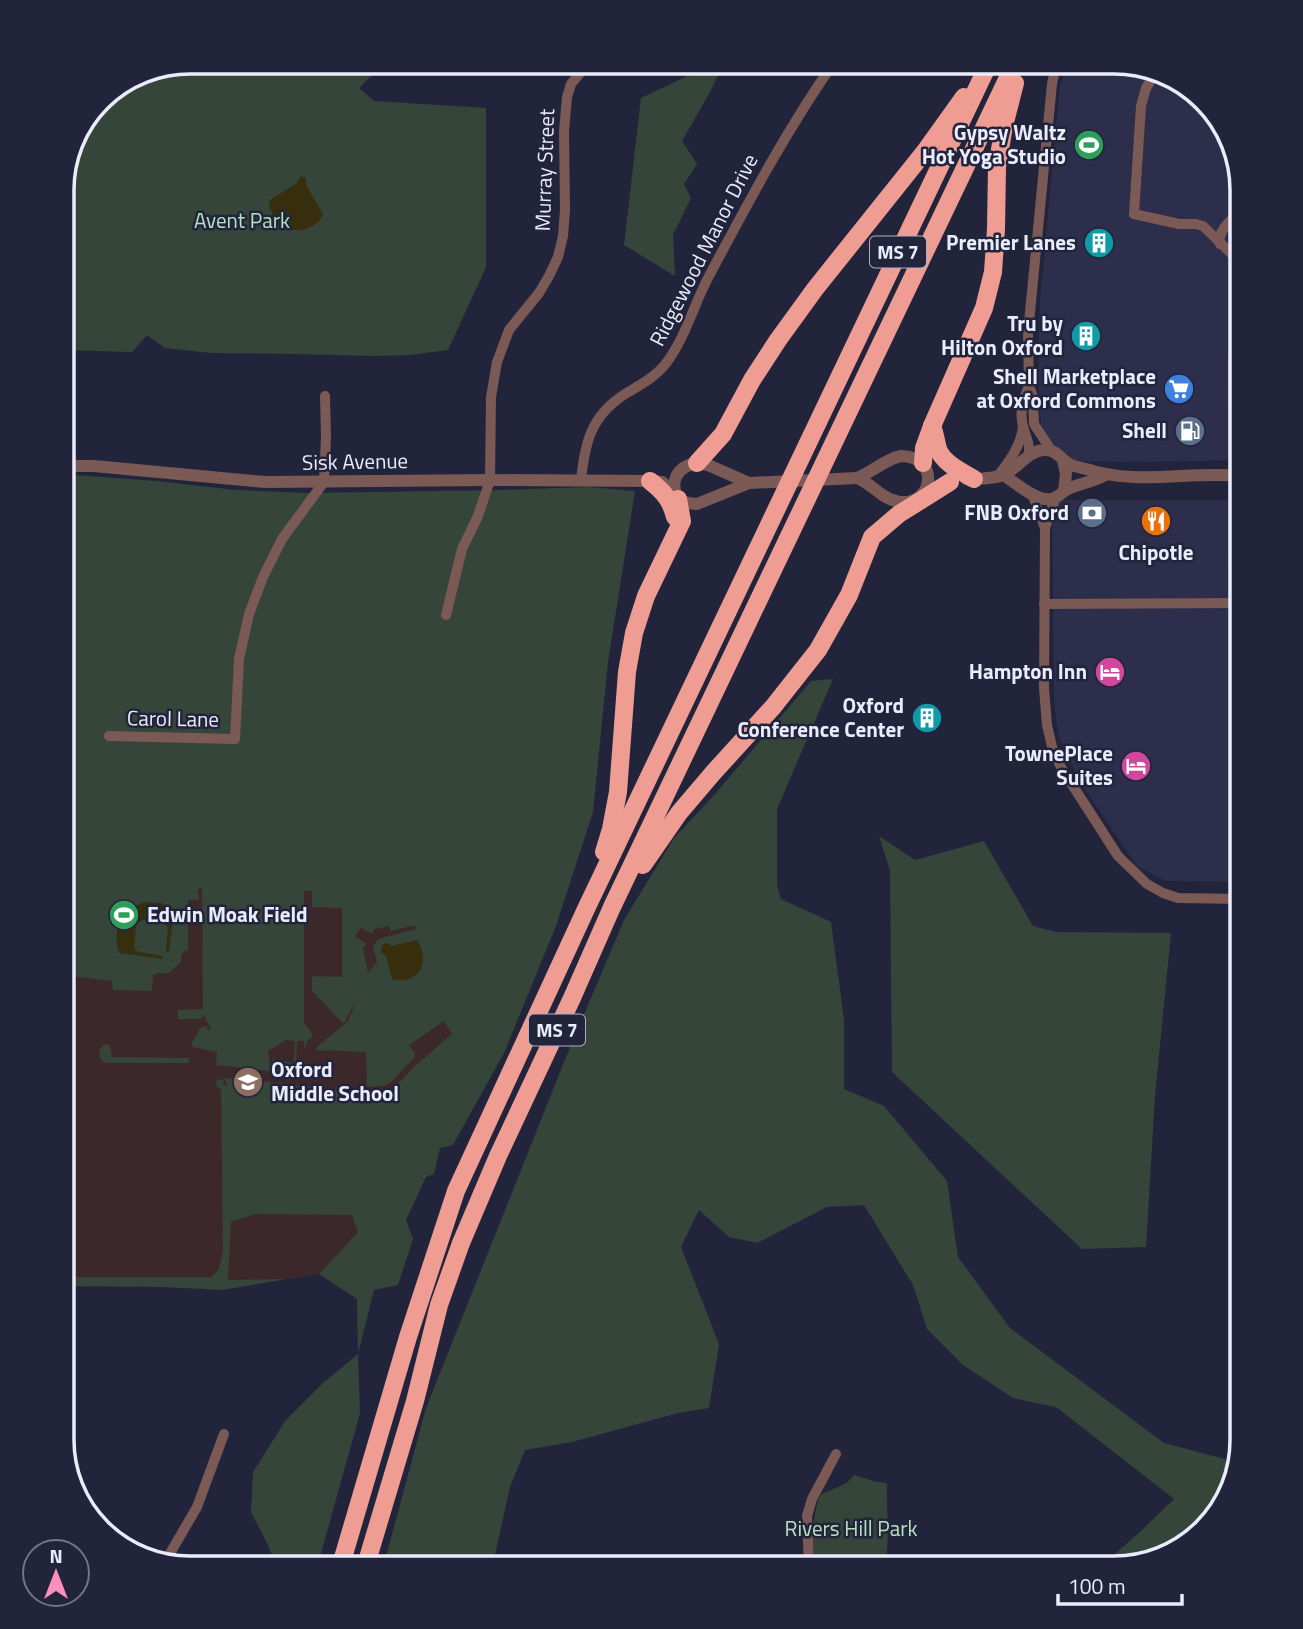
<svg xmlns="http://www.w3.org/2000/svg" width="1303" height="1629" font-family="'Titillium Web',sans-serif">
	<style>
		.built { fill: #2c2e4b }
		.education { fill: #3c282b }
		.green { fill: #364539; fill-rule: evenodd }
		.sand { fill: #362e0d }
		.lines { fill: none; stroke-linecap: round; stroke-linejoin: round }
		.minor { stroke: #7b5955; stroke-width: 10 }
		.tertiary { stroke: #7b5955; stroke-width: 12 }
		.motorway { stroke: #ef9c93; stroke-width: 18 }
		.labels { text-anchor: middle; stroke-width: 5; stroke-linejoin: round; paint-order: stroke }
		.shield { fill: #22243c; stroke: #aeb0c2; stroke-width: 2 }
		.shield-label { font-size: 19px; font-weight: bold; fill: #eaecfc }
		.poi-label { font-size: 21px; font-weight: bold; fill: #eaecfc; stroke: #22243c; text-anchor: end }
		.street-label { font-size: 21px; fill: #eaecfc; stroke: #22243c }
		.park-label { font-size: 21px; fill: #b4e3be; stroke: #22243c }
		.rim { fill: none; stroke: #eaecfc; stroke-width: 3.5 }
	</style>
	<rect width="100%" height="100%" fill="#22243c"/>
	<g class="built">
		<polygon points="1070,61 1116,62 1206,105 1220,118 1242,189 1242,460 1139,462 1064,461 1041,425 1038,371 1040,300 1060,84"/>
		<polygon points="1052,500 1242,500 1242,882 1166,881 1137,866 1078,779 1058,734 1054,700"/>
	</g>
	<polygon class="education" points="82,820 498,939 358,1232 319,1274 222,1290 164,1287 61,1286 61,836"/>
	<g class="green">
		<polygon points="189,61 386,61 359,88 374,101 486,108 486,267 448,350 410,355 374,356 295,354 211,353 165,348 147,335 132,352 62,350 62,180 74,133 105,93"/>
		<polygon points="719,61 725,61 710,92 682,141 697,164 684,184 691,198 673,235 675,276 624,245 641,98"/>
		<path d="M61 474 156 481 236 490 307 493 501 490 588 487 635 491 608 662 593 812 556 926 504 1053 453 1145 440 1148 434 1174 426 1177 406 1220 413 1239 398 1285 374 1290 358 1354 360 1413 317 1568H277L268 1545 251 1512 253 1472 285 1421 323 1383 358 1354 357 1299 319 1274 358 1232 352 1215 255 1214 231 1222 228 1280 287 1279 222 1290 164 1287 61 1286V1277H211L219 1269 223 1250 221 1089 217 1087 216 1084 217 1080 223 1079 224 1086 227 1084 224 1078C239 1079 254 1080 268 1082 308 1086 345 1095 385 1089L387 1091 401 1081 415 1066 452 1034 444 1021 409 1045 415 1054 414 1058 391 1082 383 1086 367 1087 366 1052 316 1050 317 1047 348 1021 357 999 344 1023 342 1022 312 991V976L342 977V908L312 907V891H304V1023L313 1035 307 1042 304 1050V1041H297L296 1067 286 1072 274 1071 272 1059 294 1063 295 1041 286 1040 268 1051 271 1071 216 1065 217 1052 193 1047 191 1044 201 1027 206 1026 208 1030 211 1029 204 1015 200 1019H178V1010L203 1009 202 888 198 889 199 900H188V950L185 951 181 955V962L169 973H159L153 975 152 991 113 990 112 981 61 975ZM389 926 391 931 415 925 416 929 378 939 373 946 377 962 368 973 363 948 367 944 355 936 361 928 372 934 374 929Z"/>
		<polygon points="833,679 777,809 777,885 781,899 831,922 844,1020 844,1089 884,1106 947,1181 958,1257 1010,1328 1164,1443 1236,1462 1225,1503 1185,1546 1114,1568 1099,1568 1142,1530 1174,1499 1056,1407 1013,1398 963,1365 927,1329 913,1285 864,1205 827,1207 757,1243 729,1237 699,1210 681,1247 719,1344 709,1408 678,1413 572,1442 525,1450 510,1487 492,1568 383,1568 426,1408 566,1057 624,920 674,838 715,794 811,681"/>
		<polygon points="879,836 915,860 984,841 1033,926 1056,932 1171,933 1155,1096 1146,1247 1082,1249 892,1072 890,871"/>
		<polygon points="104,1044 110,1045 112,1057 189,1058 189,1063 104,1063 100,1058 99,1051"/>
		<path d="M854 1475 877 1482 887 1483C886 1512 891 1539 884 1568H815C812 1540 811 1521 820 1495L847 1483Z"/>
	</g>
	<g class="sand">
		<path d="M301 176 306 178V185L323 214C317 231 290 236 277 222 274 218 271 211 269 206L270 200 297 183Z"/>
		<path d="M145 902 161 903 174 909 169 953 166 952 168 927 164 923 143 920 136 924 134 948 138 952 162 956 163 959 119 953C112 929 121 910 145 902Z"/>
		<path d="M417 940C431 962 420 985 392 979L386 956 381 952 382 945 387 943 392 946Z"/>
	</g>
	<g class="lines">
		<g class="minor">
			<polyline points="1156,72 1146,88 1141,106 1134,214 1179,224 1196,224 1203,226 1242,264"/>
			<path d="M1220 244C1217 229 1233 219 1242 210"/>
			<path d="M1029 386C1024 398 1019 412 1023 426 1026 439 1030 440 1029 455"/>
			<polyline points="1051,450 1034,424 1033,397 1029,386 1028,333 1052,84 1057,61"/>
			<path d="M998 476C1010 460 1021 446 1023 426"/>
			<path d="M581 480C585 442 591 416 625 394 640 385 656 377 667 362 686 336 694 304 709 276 748 203 787 129 835 61"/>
			<polyline points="1033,496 1045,528 1044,688 1047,725 1053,751 1062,769 1118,856 1147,884 1163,893 1178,898 1242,899"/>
			<polyline points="1045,528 1055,499"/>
			<polyline points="1234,603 1233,363 1233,357 1236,352 1242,350"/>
			<polyline points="1044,604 1242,603"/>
			<polyline points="446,615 462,549 478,516 490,480 491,397 497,362 509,330 539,293 549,276 558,257 563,236 565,210 564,131 567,97 571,84 590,61"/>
			<polyline points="109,736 235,739 239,659 249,614 263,577 282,539 324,482 326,436 325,396"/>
			<polyline points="165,1562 197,1507 224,1434"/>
			<polyline points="809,1568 807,1516 812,1499 836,1454"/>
		</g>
		<g class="tertiary">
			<path d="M901 456C943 457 932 510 896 501 881 498 871 483 857 478 873 472 885 459 901 456Z"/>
			<polyline points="1063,460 1066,474 1064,491"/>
			<path d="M697 463 708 465 749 483 697 504 688 503 678 499C669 482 677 466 697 463Z"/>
			<polyline points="61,466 94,466 265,482 490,480 650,481 662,482 674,493"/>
			<path d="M1003 475C1016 483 1037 502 1051 499 1059 497 1063 491 1070 488 1083 483 1095 481 1107 474"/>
			<path d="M966 479C977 479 992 479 1003 475 1018 469 1027 451 1044 450 1056 449 1061 460 1071 465 1079 468 1089 469 1097 472 1144 484 1194 471 1242 476"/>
			<polyline points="749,483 857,478"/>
		</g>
		<g class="motorway">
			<path d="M932 426C935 434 936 441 938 449 943 463 962 472 974 479"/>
			<polyline points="697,463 723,434 752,380 778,340 815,289 926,150 964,97"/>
			<polyline points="923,463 924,448 932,426 984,308 993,272 996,229 997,167 1004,126 1015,83"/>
			<path d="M650 481C663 491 671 500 675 517"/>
			<polyline points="604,852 611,829 618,792 627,672 634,633 646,596 682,521 678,499"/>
			<polyline points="643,865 679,813 713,773 773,707 818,650 849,595 872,537 899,514 950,482"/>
			<polyline points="340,1568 408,1337 456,1191 586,909 990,61"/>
			<polyline points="365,1568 415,1401 439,1305 461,1243 498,1156 572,998 612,907 1016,61"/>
		</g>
	</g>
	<defs>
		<g id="stadium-disc" transform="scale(1.575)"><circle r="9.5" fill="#2e9e5b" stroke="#22243c"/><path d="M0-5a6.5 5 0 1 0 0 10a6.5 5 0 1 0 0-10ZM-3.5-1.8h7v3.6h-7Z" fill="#fff"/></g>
		<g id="building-disc" transform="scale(1.575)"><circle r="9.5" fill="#0f9aa8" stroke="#22243c"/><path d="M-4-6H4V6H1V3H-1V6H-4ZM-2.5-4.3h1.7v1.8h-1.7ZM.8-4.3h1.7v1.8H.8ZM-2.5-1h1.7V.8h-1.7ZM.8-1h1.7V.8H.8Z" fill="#fff"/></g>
		<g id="supermarket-disc" transform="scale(1.575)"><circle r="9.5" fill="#3f7fe0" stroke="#22243c"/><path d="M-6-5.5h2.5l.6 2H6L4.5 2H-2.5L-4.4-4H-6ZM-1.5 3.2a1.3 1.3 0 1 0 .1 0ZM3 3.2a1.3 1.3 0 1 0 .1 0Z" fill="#fff"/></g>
		<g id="fuel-disc" transform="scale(1.575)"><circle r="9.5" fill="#5c6f8a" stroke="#22243c"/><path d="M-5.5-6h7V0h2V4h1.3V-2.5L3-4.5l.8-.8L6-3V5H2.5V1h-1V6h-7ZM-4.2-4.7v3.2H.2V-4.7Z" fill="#fff"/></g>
		<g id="bank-disc" transform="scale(1.575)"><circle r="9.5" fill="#5c6f8a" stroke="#22243c"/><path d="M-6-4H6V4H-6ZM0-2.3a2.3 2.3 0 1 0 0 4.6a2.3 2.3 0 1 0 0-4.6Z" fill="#fff"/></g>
		<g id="restaurant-disc" transform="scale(1.575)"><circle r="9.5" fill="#e8710a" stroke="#22243c"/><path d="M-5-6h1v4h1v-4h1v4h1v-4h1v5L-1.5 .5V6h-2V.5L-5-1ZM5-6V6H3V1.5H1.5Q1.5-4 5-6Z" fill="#fff"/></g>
		<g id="hotel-disc" transform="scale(1.575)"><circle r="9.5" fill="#d1479c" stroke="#22243c"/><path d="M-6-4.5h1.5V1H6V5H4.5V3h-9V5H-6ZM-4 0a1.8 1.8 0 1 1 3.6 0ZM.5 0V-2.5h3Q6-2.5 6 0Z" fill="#fff"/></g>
		<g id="school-disc" transform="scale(1.575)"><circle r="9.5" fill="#8d6e63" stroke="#22243c"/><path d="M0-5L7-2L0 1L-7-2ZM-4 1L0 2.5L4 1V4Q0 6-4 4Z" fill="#fff"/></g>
	</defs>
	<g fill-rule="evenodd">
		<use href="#stadium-disc" x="1089" y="145"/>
		<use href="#building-disc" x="1099" y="243"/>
		<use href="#building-disc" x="1086" y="336"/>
		<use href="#supermarket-disc" x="1179" y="389"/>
		<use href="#fuel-disc" x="1190" y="431"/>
		<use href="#bank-disc" x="1092" y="513"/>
		<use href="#restaurant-disc" x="1156" y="521"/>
		<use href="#hotel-disc" x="1110" y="672"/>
		<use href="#building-disc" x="927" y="718"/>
		<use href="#hotel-disc" x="1136" y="766"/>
		<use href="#stadium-disc" x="124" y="915"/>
		<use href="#school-disc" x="248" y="1082"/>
	</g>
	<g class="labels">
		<g class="shield">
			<rect x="870" y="236.5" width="56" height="31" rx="5"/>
			<rect x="529" y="1014.5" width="56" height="31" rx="5"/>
		</g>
		<g class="shield-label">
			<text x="898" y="259">MS 7</text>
			<text x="557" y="1037">MS 7</text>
		</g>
		<g class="poi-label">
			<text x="1066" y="140">Gypsy Waltz<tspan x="1066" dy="24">Hot Yoga Studio</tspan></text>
			<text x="1076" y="250">Premier Lanes</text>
			<text x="1063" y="331">Tru by<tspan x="1063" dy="24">Hilton Oxford</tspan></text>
			<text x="1156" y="384">Shell Marketplace<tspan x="1156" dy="24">at Oxford Commons</tspan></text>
			<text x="1167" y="438">Shell</text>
			<text x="1069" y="520">FNB Oxford</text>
			<text x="1156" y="560" text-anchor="middle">Chipotle</text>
			<text x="1087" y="679">Hampton Inn</text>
			<text x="904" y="713">Oxford<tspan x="904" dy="24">Conference Center</tspan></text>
			<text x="1113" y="761">TownePlace<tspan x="1113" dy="24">Suites</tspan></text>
			<text x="147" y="922" text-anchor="start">Edwin Moak Field</text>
			<text x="271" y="1077" text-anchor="start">Oxford<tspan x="271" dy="24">Middle School</tspan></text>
		</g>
		<g class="street-label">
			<text transform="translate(545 170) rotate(-88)" y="7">Murray Street</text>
			<text transform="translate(704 250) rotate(-63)" y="7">Ridgewood Manor Drive</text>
			<text transform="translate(355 462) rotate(-1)" y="7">Sisk Avenue</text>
			<text transform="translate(173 719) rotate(1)" y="7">Carol Lane</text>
		</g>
		<g class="park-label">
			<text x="242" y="228">Avent Park</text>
			<text x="851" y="1536">Rivers Hill Park</text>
		</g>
	</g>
	<path d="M0 0H1303V1629H0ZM190 74H1114A116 116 0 0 1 1230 190V1440A116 116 0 0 1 1114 1556H190A116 116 0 0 1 74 1440V190A116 116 0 0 1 190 74Z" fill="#22243c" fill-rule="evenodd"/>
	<path class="rim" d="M190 74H1114A116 116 0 0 1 1230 190V1440A116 116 0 0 1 1114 1556H190A116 116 0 0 1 74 1440V190A116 116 0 0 1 190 74Z"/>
	<g transform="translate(56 1573)"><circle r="33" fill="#22243c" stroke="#727489" stroke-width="2"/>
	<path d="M0-5L12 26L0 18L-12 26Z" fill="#fe8ebe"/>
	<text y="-10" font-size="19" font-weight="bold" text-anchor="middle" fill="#eaecfc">N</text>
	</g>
	<path d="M1058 1594v10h124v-10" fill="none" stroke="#eaecfc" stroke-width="3.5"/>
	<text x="1068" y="1594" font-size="21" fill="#eaecfc" stroke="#22243c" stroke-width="5" paint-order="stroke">100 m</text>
</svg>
